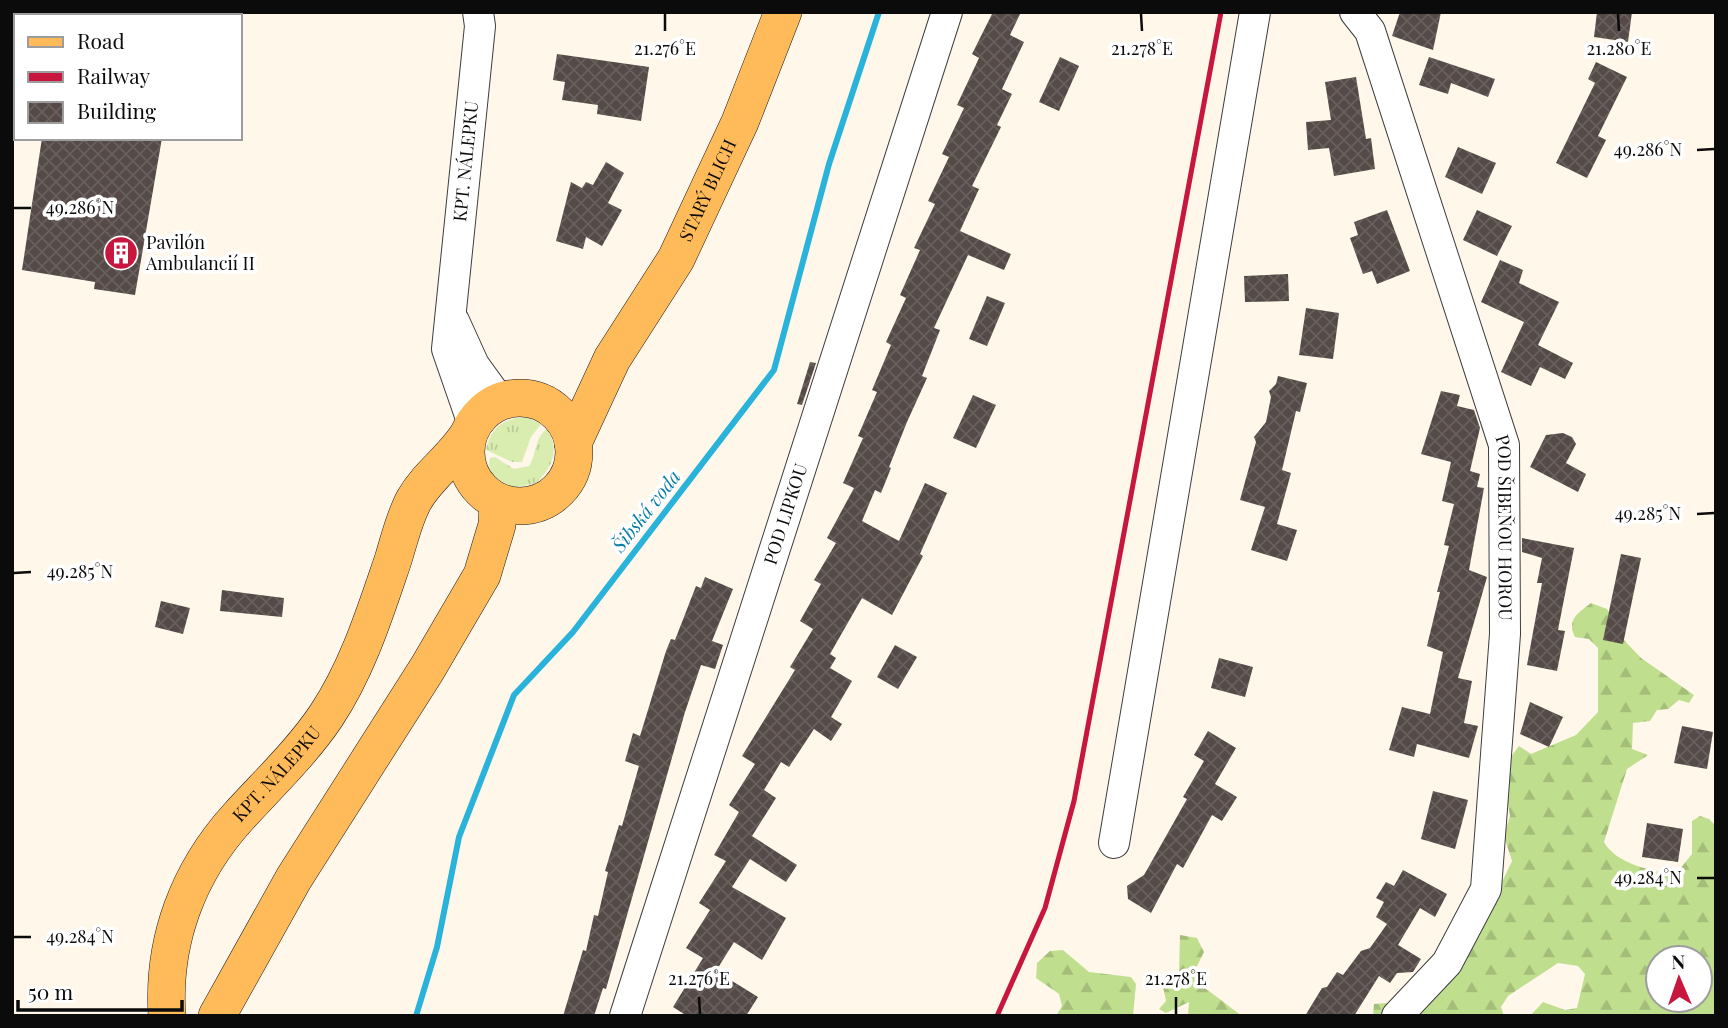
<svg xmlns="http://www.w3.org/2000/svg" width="1728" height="1028" font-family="'Playfair Display',serif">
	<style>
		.grass { fill: url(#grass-tufts) }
		.forest { fill: url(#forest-firs); fill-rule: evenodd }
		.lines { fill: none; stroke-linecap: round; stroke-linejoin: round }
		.stream { stroke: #29b2da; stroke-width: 6 }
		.building { fill: url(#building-cross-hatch) }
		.minor-casing { stroke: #3e3e3e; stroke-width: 32 }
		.major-casing { stroke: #1c1c1c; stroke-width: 38 }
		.minor { stroke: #fff; stroke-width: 30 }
		.major { stroke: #ffba5a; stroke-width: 37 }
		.rail { stroke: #c7173e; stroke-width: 5 }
		.ticks { fill: none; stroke: #0b0b0b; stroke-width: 2.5 }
		.labels { text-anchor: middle; stroke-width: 7; stroke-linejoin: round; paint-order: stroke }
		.street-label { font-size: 18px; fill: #0b0b0b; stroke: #fff }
		.poi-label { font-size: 18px; fill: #0b0b0b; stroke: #fff; text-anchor: start }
		.water-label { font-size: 19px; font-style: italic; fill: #0a7ea7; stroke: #fff }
		.ticks-label { font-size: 18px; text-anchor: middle; fill: #0b0b0b; stroke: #fff; stroke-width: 7; stroke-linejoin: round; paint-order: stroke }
	</style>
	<defs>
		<pattern id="grass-tufts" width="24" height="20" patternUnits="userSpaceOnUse" patternTransform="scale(1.75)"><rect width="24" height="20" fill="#daedb0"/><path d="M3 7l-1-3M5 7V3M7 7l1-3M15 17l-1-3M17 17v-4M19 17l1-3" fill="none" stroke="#baca96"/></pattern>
		<pattern id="forest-firs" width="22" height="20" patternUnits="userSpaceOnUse" patternTransform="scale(1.75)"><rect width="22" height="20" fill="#c0df8e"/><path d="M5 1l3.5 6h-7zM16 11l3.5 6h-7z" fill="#a4be79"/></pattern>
		<pattern id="building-cross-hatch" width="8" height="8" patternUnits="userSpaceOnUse" patternTransform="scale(1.75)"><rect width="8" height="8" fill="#554a47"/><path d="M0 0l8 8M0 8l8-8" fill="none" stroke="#68605d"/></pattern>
	</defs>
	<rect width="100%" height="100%" fill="#fff7ea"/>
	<g class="grass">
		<path d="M527 417 541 424 531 437 522 462H512L486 450C491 427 504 418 527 417Z"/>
		<path d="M547 429C560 450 553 467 536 483L513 488C500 481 485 474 490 458L495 457 514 469 529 466C537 454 534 438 547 429Z"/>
	</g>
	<g class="forest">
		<path d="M1591 603 1607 609 1623 639 1641 658 1694 695 1689 703 1679 700 1668 709 1657 710 1650 721 1633 723 1632 749 1648 755 1627 769 1604 842C1616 864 1652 871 1675 875L1692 854V821L1700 816 1709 819 1716 826V1016H1530L1543 1002 1565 1010 1577 1008 1585 974 1578 966 1558 963 1508 996 1501 1007 1504 1016H1373L1374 1004 1401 1002 1493 901 1512 861 1504 836 1510 816 1504 782 1507 762 1519 746 1531 754 1576 735 1598 712V648L1589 639 1575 637C1566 620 1578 613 1591 603ZM1658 958H1700V1000H1658Z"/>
		<polygon points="1180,935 1197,938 1204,952 1194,972 1201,985 1242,1016 1188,1016 1189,1002 1166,1013 1159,1009 1166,1001 1163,987 1179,973"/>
		<polygon points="1063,950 1089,972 1131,977 1136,984 1133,1016 1056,1016 1062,1006 1059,994 1036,978 1037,963 1050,951"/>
	</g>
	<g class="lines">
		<polyline class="stream" points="416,1016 437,947 459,837 514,695 573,632 774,370 829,164 879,12"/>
	</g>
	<g class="building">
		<polygon points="993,12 1021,12 1010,35 1024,42 1002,89 1012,94 997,125 1001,127 972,186 979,189 960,231 1011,254 1004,270 968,255 934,328 940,330 922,376 927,378 907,422 889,467 891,468 881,493 875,490 862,521 899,541 925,483 947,493 920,554 923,556 892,615 862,598 830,654 836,658 830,668 852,681 831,717 842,724 831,741 814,729 789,767 781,762 764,790 776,798 752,836 797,865 786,882 750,859 732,887 786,918 762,960 734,942 716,971 758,997 746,1016 687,1016 673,1007 703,958 686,948 710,910 699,903 726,861 714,855 739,812 729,805 755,764 742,756 795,670 790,667 813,629 800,621 821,584 814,580 836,543 827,538 854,488 843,483 863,438 858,436 877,392 872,390 891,345 886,342 906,298 900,295 920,250 914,248 935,204 928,201 949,157 942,154 964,108 957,105 979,58 972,54"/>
		<polygon points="1400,12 1441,12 1433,50 1392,36"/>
		<polygon points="1597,12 1632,12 1628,42 1594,37"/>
		<polygon points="557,54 649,67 641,121 597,114 598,105 562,100 565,82 553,80"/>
		<polygon points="1060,57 1079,66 1059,111 1039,102"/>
		<polygon points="1429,57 1495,79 1488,97 1451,83 1448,94 1419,85"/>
		<polygon points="1596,62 1627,77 1598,136 1606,140 1587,178 1556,163 1595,83 1588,79"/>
		<polygon points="1356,77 1366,139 1371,138 1375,169 1334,176 1329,148 1308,150 1306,122 1331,120 1325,82"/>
		<polygon points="42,138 162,138 135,295 94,289 95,282 22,270"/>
		<polygon points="1458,147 1496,163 1482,194 1445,177"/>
		<polygon points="606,162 624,173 608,203 622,210 602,246 586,237 583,249 556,241 571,182 582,188 586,182 593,185"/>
		<polygon points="1387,210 1410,271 1377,284 1372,271 1363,274 1350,238 1358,235 1354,222"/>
		<polygon points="1477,210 1512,226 1497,256 1463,240"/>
		<polygon points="1500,260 1523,270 1519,283 1559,302 1538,345 1573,363 1565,379 1540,367 1531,386 1501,372 1524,322 1481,302"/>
		<polygon points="1288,274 1289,301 1245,302 1244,276"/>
		<polygon points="987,296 1005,303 987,346 969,339"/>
		<polygon points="1306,308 1339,313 1333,359 1299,355"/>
		<polygon points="810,362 816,363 802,405 797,404"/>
		<polygon points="1278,376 1307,383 1300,412 1296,411 1282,470 1291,473 1277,524 1297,530 1287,561 1251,550 1265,507 1240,500 1256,442 1254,437 1266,422 1271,397 1269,391 1276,384"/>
		<polygon points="1441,391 1460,395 1457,406 1474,410 1480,428 1470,471 1480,474 1477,487 1484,488 1469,570 1487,577 1458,678 1472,681 1464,723 1478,726 1469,758 1417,744 1414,757 1389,750 1402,707 1430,714 1443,652 1427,646 1440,592 1437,592 1449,546 1444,545 1454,504 1442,501 1451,462 1421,454"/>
		<polygon points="973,395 996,405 976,448 953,438"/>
		<polygon points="1563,433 1572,437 1576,444 1566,463 1586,474 1578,492 1530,467 1546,435"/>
		<polygon points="1522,538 1574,548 1558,630 1565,631 1557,671 1527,665 1542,583 1537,583 1542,558 1522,552"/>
		<polygon points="1621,554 1641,558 1623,644 1603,640"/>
		<polygon points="705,577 733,589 712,641 723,645 715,669 701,665 685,712 606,989 603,988 594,1016 563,1016 583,950 586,951 594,915 598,916 608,872 605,871 619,825 622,826 639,766 625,761 633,733 640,736 666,651 671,639 675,640 696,586 701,588"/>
		<polygon points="222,590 284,598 282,617 220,611"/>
		<polygon points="161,601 190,608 183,634 155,627"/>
		<polygon points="895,645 917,657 898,689 877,677"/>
		<polygon points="1219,658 1253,667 1245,697 1211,688"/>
		<polygon points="1530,702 1563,717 1549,747 1520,734"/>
		<polygon points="1682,726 1713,732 1707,769 1674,763"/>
		<polygon points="1208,731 1236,748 1215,784 1237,797 1222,821 1212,815 1183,868 1177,864 1151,913 1128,899 1127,886 1144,875 1187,799 1183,797 1204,761 1194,755"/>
		<polygon points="1433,791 1468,800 1455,849 1421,839"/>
		<polygon points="1647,823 1683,829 1678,862 1642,857"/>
		<polygon points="1403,870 1447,894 1435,917 1420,908 1398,945 1421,959 1413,972 1397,973 1390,983 1379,976 1354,1016 1305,1016 1322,988 1327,987 1337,972 1343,975 1361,951 1370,948 1387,924 1376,917 1384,902 1376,898 1386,882 1394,886"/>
	</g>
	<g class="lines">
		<g class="minor-casing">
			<g id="minor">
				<path id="s1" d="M1355 12 1370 31 1504 445 1505 634 1486 889 1447 963 1397 1016"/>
				<polyline points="454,321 474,365 500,401"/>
				<path id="s2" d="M473 424 447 349 480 26 478 12"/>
				<polyline points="1114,843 1255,12"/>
				<path id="s3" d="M625 1016 947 12"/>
			</g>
		</g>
		<g class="major-casing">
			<g id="major">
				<circle cx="520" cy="452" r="54"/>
				<path id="s4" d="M573 443 612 359 676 259 740 122 783 12"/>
				<path id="s5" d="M167 1016C162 941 188 872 238 817 268 784 301 753 326 716 357 670 375 613 393 560 399 541 404 518 414 500 428 475 452 460 468 435"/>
				<polyline points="217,1016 294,878 427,669 482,575 497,525 498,502"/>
			</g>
		</g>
		<use href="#minor" class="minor"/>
		<use href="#major" class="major"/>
		<polyline class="rail" points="997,1016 1045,908 1074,801 1221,12"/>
	</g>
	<path class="ticks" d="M665 14V31M1141 14 1142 31M1618 14 1619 31M1697 150 1714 149M14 208H31M1697 514 1714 513M14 573 31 572M1697 878H1714M14 937H31M699 997 700 1014M1176 997V1014"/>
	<defs>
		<g id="building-disc" transform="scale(1.75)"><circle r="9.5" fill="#c7173e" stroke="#fff"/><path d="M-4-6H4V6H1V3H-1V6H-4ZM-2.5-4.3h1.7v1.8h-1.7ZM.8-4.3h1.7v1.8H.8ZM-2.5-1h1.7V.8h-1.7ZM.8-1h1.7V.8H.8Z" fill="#fff"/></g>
	</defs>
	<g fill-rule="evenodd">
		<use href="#building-disc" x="121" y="253"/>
	</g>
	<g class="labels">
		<g class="street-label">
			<text dy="6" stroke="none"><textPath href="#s2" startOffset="268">KPT. NÁLEPKU</textPath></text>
			<text dy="6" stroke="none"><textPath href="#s4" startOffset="287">STARÝ BLICH</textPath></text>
			<text dy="6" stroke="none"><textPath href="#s3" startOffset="527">POD LIPKOU</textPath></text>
			<text dy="6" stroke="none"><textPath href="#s1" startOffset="542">POD ŠIBEŇOU HOROU</textPath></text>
			<text dy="6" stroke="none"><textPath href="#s5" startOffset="275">KPT. NÁLEPKU</textPath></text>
		</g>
		<g class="poi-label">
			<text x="146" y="249">Pavilón<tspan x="146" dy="21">Ambulancií II</tspan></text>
		</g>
		<g class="water-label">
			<text transform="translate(646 511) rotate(-52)" y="7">Šibská voda</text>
		</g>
	</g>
	<g class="ticks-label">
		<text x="665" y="55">21.276°E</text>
		<text x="1142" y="55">21.278°E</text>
		<text x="1619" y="55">21.280°E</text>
		<text x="1648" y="156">49.286°N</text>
		<text x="80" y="214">49.286°N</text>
		<text x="1648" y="520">49.285°N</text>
		<text x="80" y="578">49.285°N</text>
		<text x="1648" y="884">49.284°N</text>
		<text x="80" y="943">49.284°N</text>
		<text x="699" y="985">21.276°E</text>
		<text x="1176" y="985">21.278°E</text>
	</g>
	<rect width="1728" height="1028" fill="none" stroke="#0b0b0b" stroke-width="28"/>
	<rect x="14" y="14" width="228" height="126" fill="#ffffff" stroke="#9d9d9d" stroke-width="2"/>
	<rect x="28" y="37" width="35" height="10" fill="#ffba5a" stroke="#9d9d9d" stroke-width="2"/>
	<text x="77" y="49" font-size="21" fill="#0b0b0b">Road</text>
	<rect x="28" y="72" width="35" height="10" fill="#c7173e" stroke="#9d9d9d" stroke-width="2"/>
	<text x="77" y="84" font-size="21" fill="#0b0b0b">Railway</text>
	<rect x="28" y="102" width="35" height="21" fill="url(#building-cross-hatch)" stroke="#9d9d9d" stroke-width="2"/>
	<text x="77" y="119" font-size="21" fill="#0b0b0b">Building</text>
	<g transform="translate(1679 979) rotate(358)"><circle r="33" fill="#ffffff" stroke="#9d9d9d" stroke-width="2"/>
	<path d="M0-5L12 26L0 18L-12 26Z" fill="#c7173e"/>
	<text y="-10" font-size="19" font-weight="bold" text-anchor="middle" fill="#0b0b0b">N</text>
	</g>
	<path d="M18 1000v10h164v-10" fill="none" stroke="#0b0b0b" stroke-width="3.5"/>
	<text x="28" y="1000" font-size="21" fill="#0b0b0b" stroke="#ffffff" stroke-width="5" paint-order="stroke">50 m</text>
</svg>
